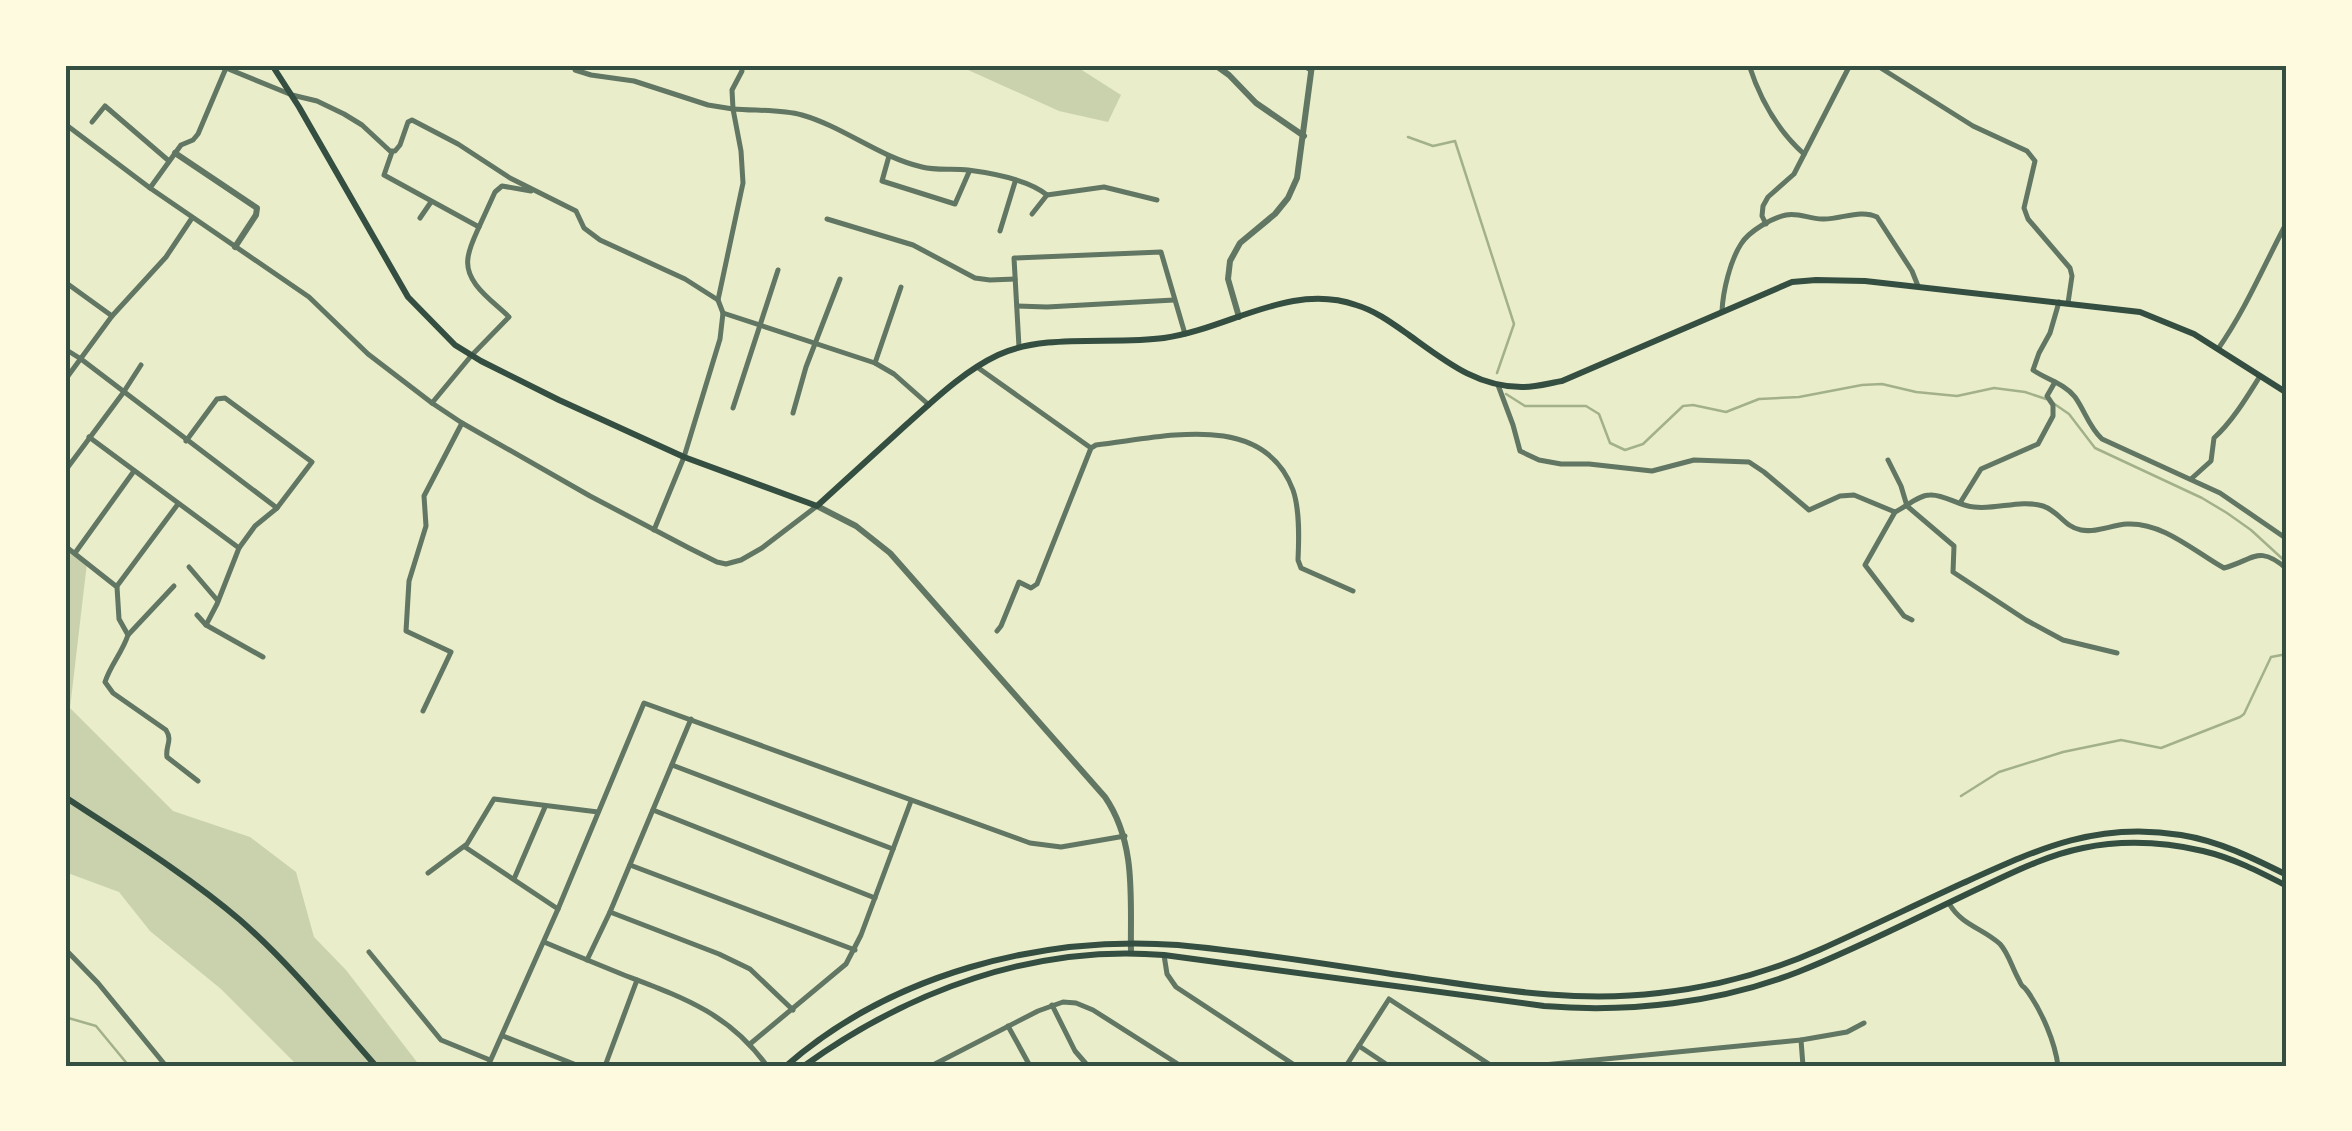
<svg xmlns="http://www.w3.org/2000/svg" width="2352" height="1131" font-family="'PT Sans Narrow',sans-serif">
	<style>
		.green { fill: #cad2ad }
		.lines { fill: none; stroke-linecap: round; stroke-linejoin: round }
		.stream { stroke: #a3b18a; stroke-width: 2.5 }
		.minor { stroke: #617663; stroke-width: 5 }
		.tertiary { stroke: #617663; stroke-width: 6 }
		.secondary { stroke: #344e41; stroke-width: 6 }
		.neatline { fill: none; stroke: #344e41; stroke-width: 4 }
	</style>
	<rect width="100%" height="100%" fill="#e9edc9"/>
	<g class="green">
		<polygon points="957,65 1074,65 1121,95 1108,122 1059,111"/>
		<polygon points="65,547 87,563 70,708 173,811 250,837 296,872 314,937 346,970 420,1066 298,1066 221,989 150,931 119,892 65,872"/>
	</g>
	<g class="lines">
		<g class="stream">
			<polyline points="1408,137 1433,146 1455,141 1514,324 1497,373"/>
			<polyline points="1506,394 1525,406 1586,406 1599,414 1610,443 1625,450 1643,444 1683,406 1693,405 1726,412 1759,399 1799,397 1862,385 1882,384 1916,392 1957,396 1994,388 2025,392 2046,399"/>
			<polyline points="2053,403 2069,414 2095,448 2202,498 2227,513 2251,530 2287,563"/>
			<polyline points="1961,796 1999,772 2063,752 2121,740 2161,748 2240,717 2244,714 2271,657 2287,654"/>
			<polyline points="65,1017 96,1026 129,1066"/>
		</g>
		<g class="minor">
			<polyline points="225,65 226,68 292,95 317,101 344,114 362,125 390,151 395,151 400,145 408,122 412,120 458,144 510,178 576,211 584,228 600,240 685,279 718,300 723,313 720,339 684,457 654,530"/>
			<polyline points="576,65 575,70 591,75 634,81 708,105 733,109 732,90 742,71 741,65"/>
			<polyline points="1302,65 1311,70"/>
			<path d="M1749 65C1760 99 1777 130 1804 154"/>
			<polyline points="1876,65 1973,126 2027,151 2035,161 2024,208 2028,219 2070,268 2072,276 2068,303"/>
			<polyline points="92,122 105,106 169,161"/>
			<polyline points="65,124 150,188 309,297 368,354 432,403 462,423 590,496 689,548 717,562 726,564 741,560 762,548 817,506"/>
			<path d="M392 152 384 175 479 227C475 236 469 248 468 258 464 283 493 301 509 317L471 356 432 403"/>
			<polyline points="889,156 882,181 955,204 969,172"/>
			<polyline points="150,188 181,145 193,140 198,134 226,68"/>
			<polyline points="1032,214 1047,195"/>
			<polyline points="420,218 431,202"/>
			<polyline points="827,219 913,245 975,278 990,280 1015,279"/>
			<polyline points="1766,224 1762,216 1763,206 1768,197 1794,174 1850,65"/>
			<polyline points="479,227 495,192 502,186 531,191"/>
			<polyline points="1000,231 1015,182"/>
			<polyline points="65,282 112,316"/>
			<path d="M718 300 743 183 741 151 733 109C755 111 781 109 802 115 844 127 879 157 922 167 937 171 953 168 968 170 991 173 1029 180 1047 195L1104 187 1157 200"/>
			<path d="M2059 302 2050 333 2039 353 2033 370C2047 380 2064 383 2075 397 2085 411 2089 427 2102 439L2220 493 2287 539"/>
			<polyline points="1017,306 1047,307 1174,300"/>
			<path d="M1722 311C1723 291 1730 261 1741 244 1749 231 1772 218 1786 215 1799 212 1811 220 1824 219 1842 219 1861 209 1877 217L1912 271 1918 286"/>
			<polyline points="723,313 875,363 894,374 929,405"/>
			<polyline points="1019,347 1014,258 1161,252 1185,334"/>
			<polyline points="65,349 81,359 277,508"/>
			<path d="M2218 349C2246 309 2264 265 2287 222"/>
			<polyline points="875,363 901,287"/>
			<polyline points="977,367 1091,448"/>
			<polyline points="65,380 112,316 166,257 192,218"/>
			<path d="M1498 385 1513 425 1520 451 1539 460 1561 464H1589L1652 471 1694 460 1749 462 1764 472 1809 510 1840 496 1854 495 1895 512C1906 507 1918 495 1930 495 1944 494 1959 506 1974 507 1997 510 2020 499 2043 506 2059 511 2064 527 2081 530 2097 533 2111 525 2127 524 2163 522 2195 552 2224 568 2254 560 2258 544 2287 569"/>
			<polyline points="733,408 778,270"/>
			<polyline points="793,413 806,367 840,279"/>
			<polyline points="89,437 239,548"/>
			<polyline points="186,441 217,399 225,398 312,462 277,508 255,526 239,548 217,604 206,625"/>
			<polyline points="1888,460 1901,486 1907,506 1954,546 1953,572 2026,620 2063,640 2117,653"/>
			<polyline points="65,471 123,393 141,365"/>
			<path d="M2191 479 2211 461 2214 438C2232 422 2247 397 2260 376"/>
			<polyline points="1960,503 1981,469 2038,444 2053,416 2053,405 2047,396 2055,382"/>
			<polyline points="1895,512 1865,565 1904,616 1912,620"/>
			<path d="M65 546 117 587 119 619 128 635C122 653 111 664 105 682L113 693 166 730C173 741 165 746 167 757L198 781"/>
			<polyline points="75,553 134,471"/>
			<polyline points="189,567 218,601"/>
			<polyline points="117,586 178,504"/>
			<polyline points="197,615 206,625 263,657"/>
			<path d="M997 631 1001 626 1019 582 1031 588 1037 584 1091 448 1096 445C1161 438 1263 409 1293 490 1300 510 1299 539 1298 560L1301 568 1353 591"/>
			<polyline points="128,635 174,586"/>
			<polyline points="423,711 451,652 406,631 409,581 426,526 424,496 462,423"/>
			<polyline points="672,765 893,849"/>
			<polyline points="653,810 875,898"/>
			<polyline points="465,847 558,909"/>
			<polyline points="630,865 855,950"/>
			<polyline points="428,873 467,844 494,799 598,812"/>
			<polyline points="514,879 545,807"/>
			<path d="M1950 905C1962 925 1984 929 2000 944 2009 954 2012 968 2019 980 2024 991 2021 982 2028 992 2042 1012 2055 1042 2058 1066"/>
			<polyline points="610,912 719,954 750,969 793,1010"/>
			<path d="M544 942C570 953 597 964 624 975 682 997 729 1013 767 1066"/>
			<polyline points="65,949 98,983 166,1066"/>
			<polyline points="369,952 441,1040 490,1060"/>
			<polyline points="1164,955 1167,974 1176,987 1296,1066"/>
			<polyline points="587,960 610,912 691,719"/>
			<polyline points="1052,1005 1075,1051 1088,1066"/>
			<polyline points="1008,1026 1030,1066"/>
			<polyline points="503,1036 579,1066"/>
			<polyline points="1801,1040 1803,1066"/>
			<polyline points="750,1044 846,964 861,935 911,801"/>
			<polyline points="1359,1046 1389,1066"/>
			<polyline points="488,1066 558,909 644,703 1030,843 1061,847 1125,836"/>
			<polyline points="605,1066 637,980"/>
			<polyline points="931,1066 1038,1011 1063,1002 1076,1003 1093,1010 1181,1066"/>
			<polyline points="1346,1066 1389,999 1492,1066"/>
			<polyline points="1533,1066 1801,1040 1847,1032 1864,1023"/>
		</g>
		<g class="tertiary">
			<polyline points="1215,65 1229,75 1256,103 1304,136"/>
			<polyline points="175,153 257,208 256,215 235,247"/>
			<polyline points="1239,317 1228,279 1230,261 1240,243 1275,214 1288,198 1297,178 1312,65"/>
			<path d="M817 506 856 526 890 553 1105 797C1137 844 1130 899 1131 953"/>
		</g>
		<g class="secondary">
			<path d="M272 65 299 107 408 297 455 345 481 361 559 400 684 457 817 506C847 479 877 451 907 424 935 399 964 371 998 355 1044 333 1113 345 1164 338 1229 329 1290 282 1356 305 1376 311 1392 323 1409 335 1445 361 1478 388 1524 387 1537 387 1550 383 1562 381L1792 282 1816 280 1865 281 2140 312 2194 334 2287 393"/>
			<path d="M65 797C124 836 186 874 240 920 290 964 332 1016 376 1066"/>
			<path d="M786 1066C891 974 1041 935 1178 945 1266 953 1353 969 1440 981 1513 992 1585 1002 1659 993 1714 987 1769 972 1819 950 1868 928 1915 905 1963 883 2038 849 2097 821 2181 835 2219 841 2253 858 2287 875"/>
			<path d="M804 1066C908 991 1034 944 1164 955L1544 1006C1629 1013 1718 1003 1798 972 1861 947 1922 915 1984 886 2016 871 2048 855 2083 848 2122 840 2164 842 2203 851 2233 858 2260 872 2287 886"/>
		</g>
	</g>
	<rect width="2352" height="1131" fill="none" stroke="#fefae0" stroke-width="135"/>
	<rect x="68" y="68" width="2216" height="996" class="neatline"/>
</svg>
